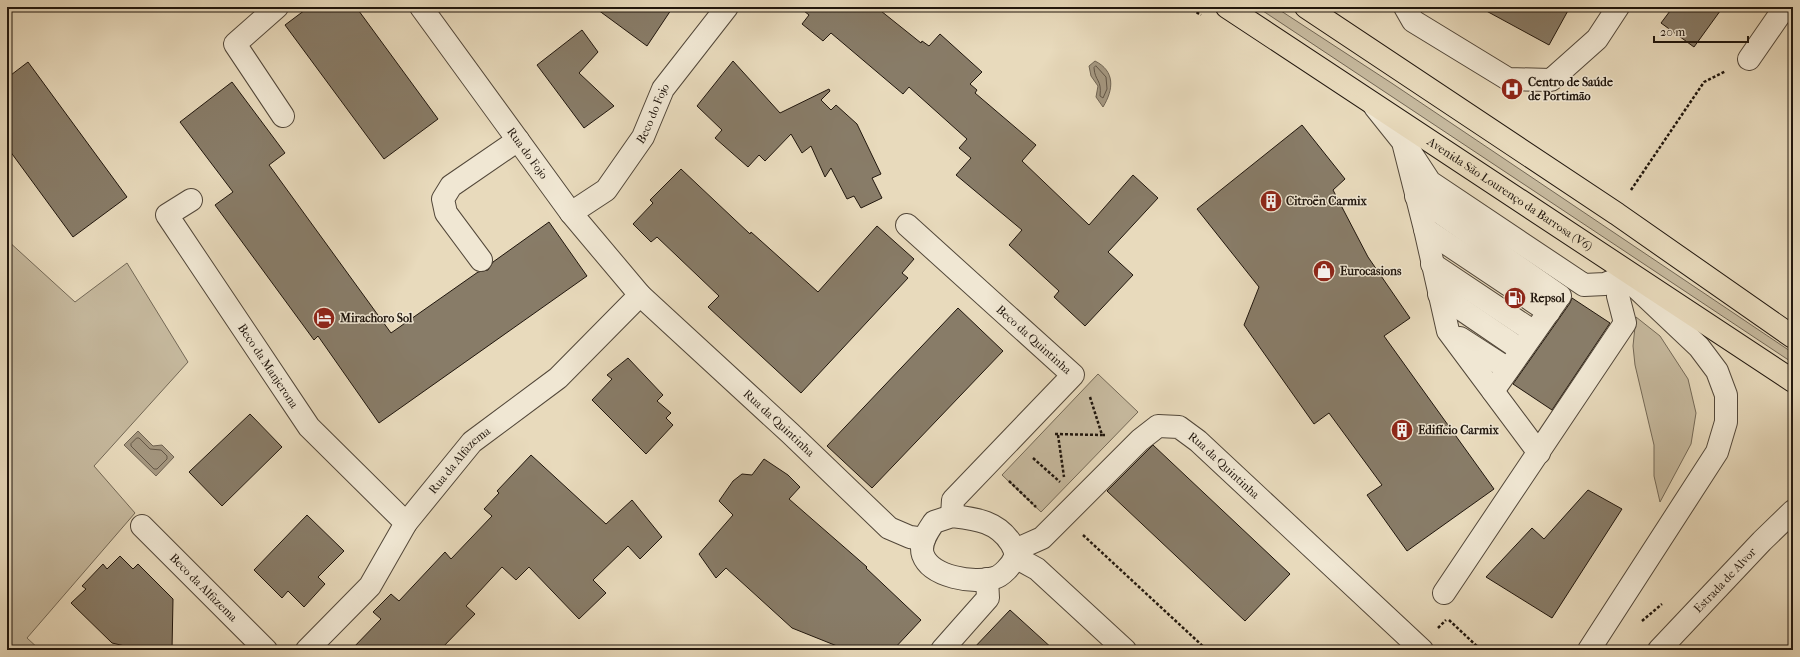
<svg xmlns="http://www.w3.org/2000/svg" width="1800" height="657" font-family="'IM FELL French Canon',serif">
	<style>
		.green { fill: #c6b99e; stroke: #736856 }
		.water { fill: #a49780; stroke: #6f6352 }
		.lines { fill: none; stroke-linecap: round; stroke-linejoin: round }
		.shore { stroke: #625646; stroke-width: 1 }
		.building { fill: #887c68; stroke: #20160d }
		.minor-casing { stroke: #524739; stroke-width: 24 }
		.major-casing { stroke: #20160d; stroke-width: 24 }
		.path { stroke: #20160d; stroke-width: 2.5; stroke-dasharray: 3 2; stroke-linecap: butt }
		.minor { stroke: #f0e7d3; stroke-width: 22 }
		.major { stroke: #e8dabc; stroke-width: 22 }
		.labels { text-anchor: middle; stroke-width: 3; stroke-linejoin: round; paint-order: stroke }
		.poi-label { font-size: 12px; font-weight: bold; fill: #20160d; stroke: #f0e7d3; text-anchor: start }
		.street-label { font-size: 12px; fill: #20160d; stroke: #f0e7d3 }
	</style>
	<rect width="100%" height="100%" fill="#e8dabc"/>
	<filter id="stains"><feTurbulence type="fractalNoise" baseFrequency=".005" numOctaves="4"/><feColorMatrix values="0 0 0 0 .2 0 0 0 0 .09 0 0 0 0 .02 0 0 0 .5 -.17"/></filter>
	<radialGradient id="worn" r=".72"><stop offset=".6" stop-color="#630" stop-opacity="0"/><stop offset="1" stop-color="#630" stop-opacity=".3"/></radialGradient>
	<g class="green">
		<polygon points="1257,7 1275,7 1393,84 1793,353 1793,363"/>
		<polygon points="7,240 75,302 127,263 188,362 94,466 135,513 27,638 40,650 7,650"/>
		<polygon points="1636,317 1660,336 1688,379 1696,413 1691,444 1660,502 1654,476 1654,445 1635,365 1633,346"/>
		<polygon points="1098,374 1138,412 1041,512 1002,475"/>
	</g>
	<g class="water">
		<path d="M1095 61C1115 71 1114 89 1103 107L1096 97 1098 86 1091 76 1089 66Z"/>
		<polygon points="138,431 153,446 162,445 174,457 156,476 124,445"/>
	</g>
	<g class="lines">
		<g class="shore">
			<path d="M1096 66 1106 77 1107 89 1103 98 1100 96C1102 79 1095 82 1094 68Z"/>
			<polygon points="137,438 139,438 150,449 161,450 167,456 167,459 157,469 154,469 131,446 131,444"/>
		</g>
	</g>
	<g class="building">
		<polygon points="309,7 356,7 438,119 384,159 285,25"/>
		<polygon points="594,7 673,7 647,46"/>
		<polygon points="799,7 876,7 921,43 922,41 929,46 940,34 982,72 970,84 977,90 975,93 1036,145 1022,161 1089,225 1133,175 1158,198 1108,252 1133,275 1085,326 1054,297 1059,291 1009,245 1022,230 956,175 971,158 959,148 967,139 909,87 903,94 831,33 823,41 802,24 809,15"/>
		<polygon points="1479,7 1570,7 1549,45"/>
		<polygon points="1673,7 1723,7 1694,47 1661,23"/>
		<polygon points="582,30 598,52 579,73 614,106 584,128 537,65"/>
		<polygon points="733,61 780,113 829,89 830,91 821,100 831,110 836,105 857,124 881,174 872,178 882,198 861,208 854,196 847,199 831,168 825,177 811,146 802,153 791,134 765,161 759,155 748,167 715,138 722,130 697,106"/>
		<polygon points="28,62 127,197 73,237 7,147 7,78"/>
		<polygon points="232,82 285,153 269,165 391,333 478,272 488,270 493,262 549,222 587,276 379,423 318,336 314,340 215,205 233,192 180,122"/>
		<polygon points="1302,125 1345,179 1333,190 1368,257 1410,318 1384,336 1494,489 1407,551 1367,495 1382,485 1329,413 1314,424 1244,325 1259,287 1197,209"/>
		<polygon points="681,169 750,234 751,232 818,292 877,226 914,259 902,273 908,278 801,393 708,307 719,296 657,237 651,242 633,224 653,203 650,200"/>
		<polygon points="1572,298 1610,323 1552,410 1513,384 1570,303"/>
		<polygon points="958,308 1003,351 872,488 827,446"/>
		<polygon points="628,358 663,395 657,401 671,413 666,418 673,425 646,454 592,400 612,379 607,375"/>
		<polygon points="250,414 282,447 222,506 189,472"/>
		<polygon points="1153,445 1290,574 1245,621 1107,491"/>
		<polygon points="531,455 606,524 632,500 662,537 640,559 628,546 593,580 606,593 579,619 529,567 516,580 502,567 466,606 475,614 440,650 351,650 381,619 373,612 391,594 399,601 445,552 451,559 492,516 484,509 499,493 497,491"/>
		<polygon points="764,459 788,475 800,487 789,499 867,567 866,568 921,620 893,650 847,650 792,628 726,568 716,578 699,554 733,515 719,501 733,481 742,474 752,475"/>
		<polygon points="1588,490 1622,509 1552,618 1486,577 1532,528 1544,539"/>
		<polygon points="307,515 344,551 318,577 325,584 304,607 288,591 282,598 254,570"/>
		<polygon points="120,556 133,569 138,564 173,599 172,650 142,650 112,643 71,603 86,589 82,586 103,564 107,569"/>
		<polygon points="1010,610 1054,650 972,650"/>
	</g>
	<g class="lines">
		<g class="minor-casing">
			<g id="minor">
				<polyline points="277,7 235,44 283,116"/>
				<path id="s1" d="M421 7 571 213 640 295 790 433 889 528 910 537 924 539"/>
				<polyline points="1405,7 1413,21 1508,79 1551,80 1597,39 1618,7"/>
				<polyline points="1749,59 1785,7"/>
				<polyline points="1375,107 1403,142 1425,229 1448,331 1539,453"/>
				<polyline points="1411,153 1430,182 1584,285 1605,284 1625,276 1634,279"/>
				<polyline points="1416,196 1560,296"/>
				<path id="s2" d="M191 200 167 215 309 427 406 523"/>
				<path id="s3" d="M571 213 606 190 643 137 663 89 727 7"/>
				<path id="s4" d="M907 225 1073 375 953 500 952 516"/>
				<polyline points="1425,229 1549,312"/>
				<polyline points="481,260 446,213 443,199 451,186 518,140"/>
				<polyline points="1432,264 1534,332"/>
				<polyline points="1439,294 1521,350"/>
				<polyline points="1460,338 1508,369"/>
				<polyline points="1493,391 1557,300"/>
				<path d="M952 516C976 519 997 521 1011 543 1013 547 1016 552 1015 557 1012 565 1002 576 994 578 974 584 931 577 923 555 919 543 928 531 934 522Z"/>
				<path id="s5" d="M142 526 266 650"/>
				<path id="s6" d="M1015 550 1042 538 1140 440 1158 426 1179 427 1198 441 1422 650"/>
				<polyline points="1015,557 1037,569 1125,650"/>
				<polyline points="1444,593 1625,323 1618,296 1625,276"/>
				<path id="s7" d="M307 650 370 586 406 523 472 442 558 378 640 295"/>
				<polyline points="942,650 988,598 987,579"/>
				<polyline points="1589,650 1717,452 1726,422 1726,395 1717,371 1699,347 1625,277"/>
				<path id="s8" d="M1659 650 1762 541 1793 511"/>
			</g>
		</g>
		<g class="major-casing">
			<g id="major">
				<path id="s9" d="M1227 7 1793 381"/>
				<polyline points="1306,7 1617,214 1793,337"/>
			</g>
		</g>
		<g class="path">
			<polyline points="1188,7 1201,15"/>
			<polyline points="1631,190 1704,82 1726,71"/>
			<polyline points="1090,397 1102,435 1105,435"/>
			<polyline points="1055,434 1102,435"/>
			<polyline points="1058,435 1064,477"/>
			<polyline points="1033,458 1060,482"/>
			<polyline points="1009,481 1036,507"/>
			<polyline points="1083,535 1207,650"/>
			<polyline points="1449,620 1481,650"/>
			<polyline points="1642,621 1662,604"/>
			<polyline points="1438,628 1446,620"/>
		</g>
		<use href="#minor" class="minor"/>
		<use href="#major" class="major"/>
	</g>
	<defs>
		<g id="hospital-disc" transform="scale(1.15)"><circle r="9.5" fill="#8f2418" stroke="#f0e7d3"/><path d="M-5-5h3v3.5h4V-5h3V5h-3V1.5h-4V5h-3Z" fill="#fff"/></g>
		<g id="building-disc" transform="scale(1.15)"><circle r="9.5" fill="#8f2418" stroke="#f0e7d3"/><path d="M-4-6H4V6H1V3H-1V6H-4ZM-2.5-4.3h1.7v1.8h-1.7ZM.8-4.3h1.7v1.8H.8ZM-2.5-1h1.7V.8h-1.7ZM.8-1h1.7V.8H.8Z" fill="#fff"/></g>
		<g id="shop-disc" transform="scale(1.15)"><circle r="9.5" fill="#8f2418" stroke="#f0e7d3"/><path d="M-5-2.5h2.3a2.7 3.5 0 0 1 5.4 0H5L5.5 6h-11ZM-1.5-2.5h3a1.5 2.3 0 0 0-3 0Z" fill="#fff"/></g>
		<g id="fuel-disc" transform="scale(1.15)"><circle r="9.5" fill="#8f2418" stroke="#f0e7d3"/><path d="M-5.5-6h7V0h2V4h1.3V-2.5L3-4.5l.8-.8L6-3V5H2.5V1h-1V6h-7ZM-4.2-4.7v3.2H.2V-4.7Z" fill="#fff"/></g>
		<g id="hotel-disc" transform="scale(1.15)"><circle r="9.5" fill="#8f2418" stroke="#f0e7d3"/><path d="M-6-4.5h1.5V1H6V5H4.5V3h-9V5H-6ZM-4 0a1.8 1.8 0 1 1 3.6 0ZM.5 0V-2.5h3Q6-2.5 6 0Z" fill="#fff"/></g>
	</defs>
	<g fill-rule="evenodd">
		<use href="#hospital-disc" x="1512" y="89"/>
		<use href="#building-disc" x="1271" y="201"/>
		<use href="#shop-disc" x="1324" y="271"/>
		<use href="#fuel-disc" x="1515" y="298"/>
		<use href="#hotel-disc" x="324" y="318"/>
		<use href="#building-disc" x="1402" y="430"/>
	</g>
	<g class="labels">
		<g class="poi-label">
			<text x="1528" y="86">Centro de Saúde<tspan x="1528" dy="14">de Portimão</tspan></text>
			<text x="1286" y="205">Citroën Carmix</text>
			<text x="1340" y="275">Eurocasions</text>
			<text x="1530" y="302">Repsol</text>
			<text x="340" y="322">Mirachoro Sol</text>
			<text x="1418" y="434">Edifício Carmix</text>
		</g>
		<g class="street-label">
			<text dy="4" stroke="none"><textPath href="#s3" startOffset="132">Beco do Fojo</textPath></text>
			<text dy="4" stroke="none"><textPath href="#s1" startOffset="181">Rua do Fojo</textPath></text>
			<text dy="4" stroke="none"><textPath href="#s9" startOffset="339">Avenida São Lourenço da Barrosa (V6)</textPath></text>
			<text dy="4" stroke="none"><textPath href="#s4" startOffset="171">Beco da Quintinha</textPath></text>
			<text dy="4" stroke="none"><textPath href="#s2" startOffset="210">Beco da Manjerona</textPath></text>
			<text dy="4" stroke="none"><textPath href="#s1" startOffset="551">Rua da Quintinha</textPath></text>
			<text dy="4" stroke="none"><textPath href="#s7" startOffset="245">Rua da Alfazema</textPath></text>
			<text dy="4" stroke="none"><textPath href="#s6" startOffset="271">Rua da Quintinha</textPath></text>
			<text dy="4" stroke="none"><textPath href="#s8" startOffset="96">Estrada de Alvor</textPath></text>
			<text dy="4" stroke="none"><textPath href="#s5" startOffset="87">Beco da Alfazema</textPath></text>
		</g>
	</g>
	<rect width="1800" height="657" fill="none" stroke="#e8dabc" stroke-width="24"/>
	<rect x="8" y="8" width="1784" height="641" fill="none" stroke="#20160d" stroke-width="2"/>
	<rect x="12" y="12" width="1776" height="633" fill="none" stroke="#20160d"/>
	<path d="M1654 36v6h94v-6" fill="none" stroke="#20160d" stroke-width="2"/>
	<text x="1660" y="36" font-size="12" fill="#20160d" stroke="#f0e7d3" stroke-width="3" paint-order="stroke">20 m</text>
	<rect width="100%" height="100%" filter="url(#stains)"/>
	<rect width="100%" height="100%" fill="url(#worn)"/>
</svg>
